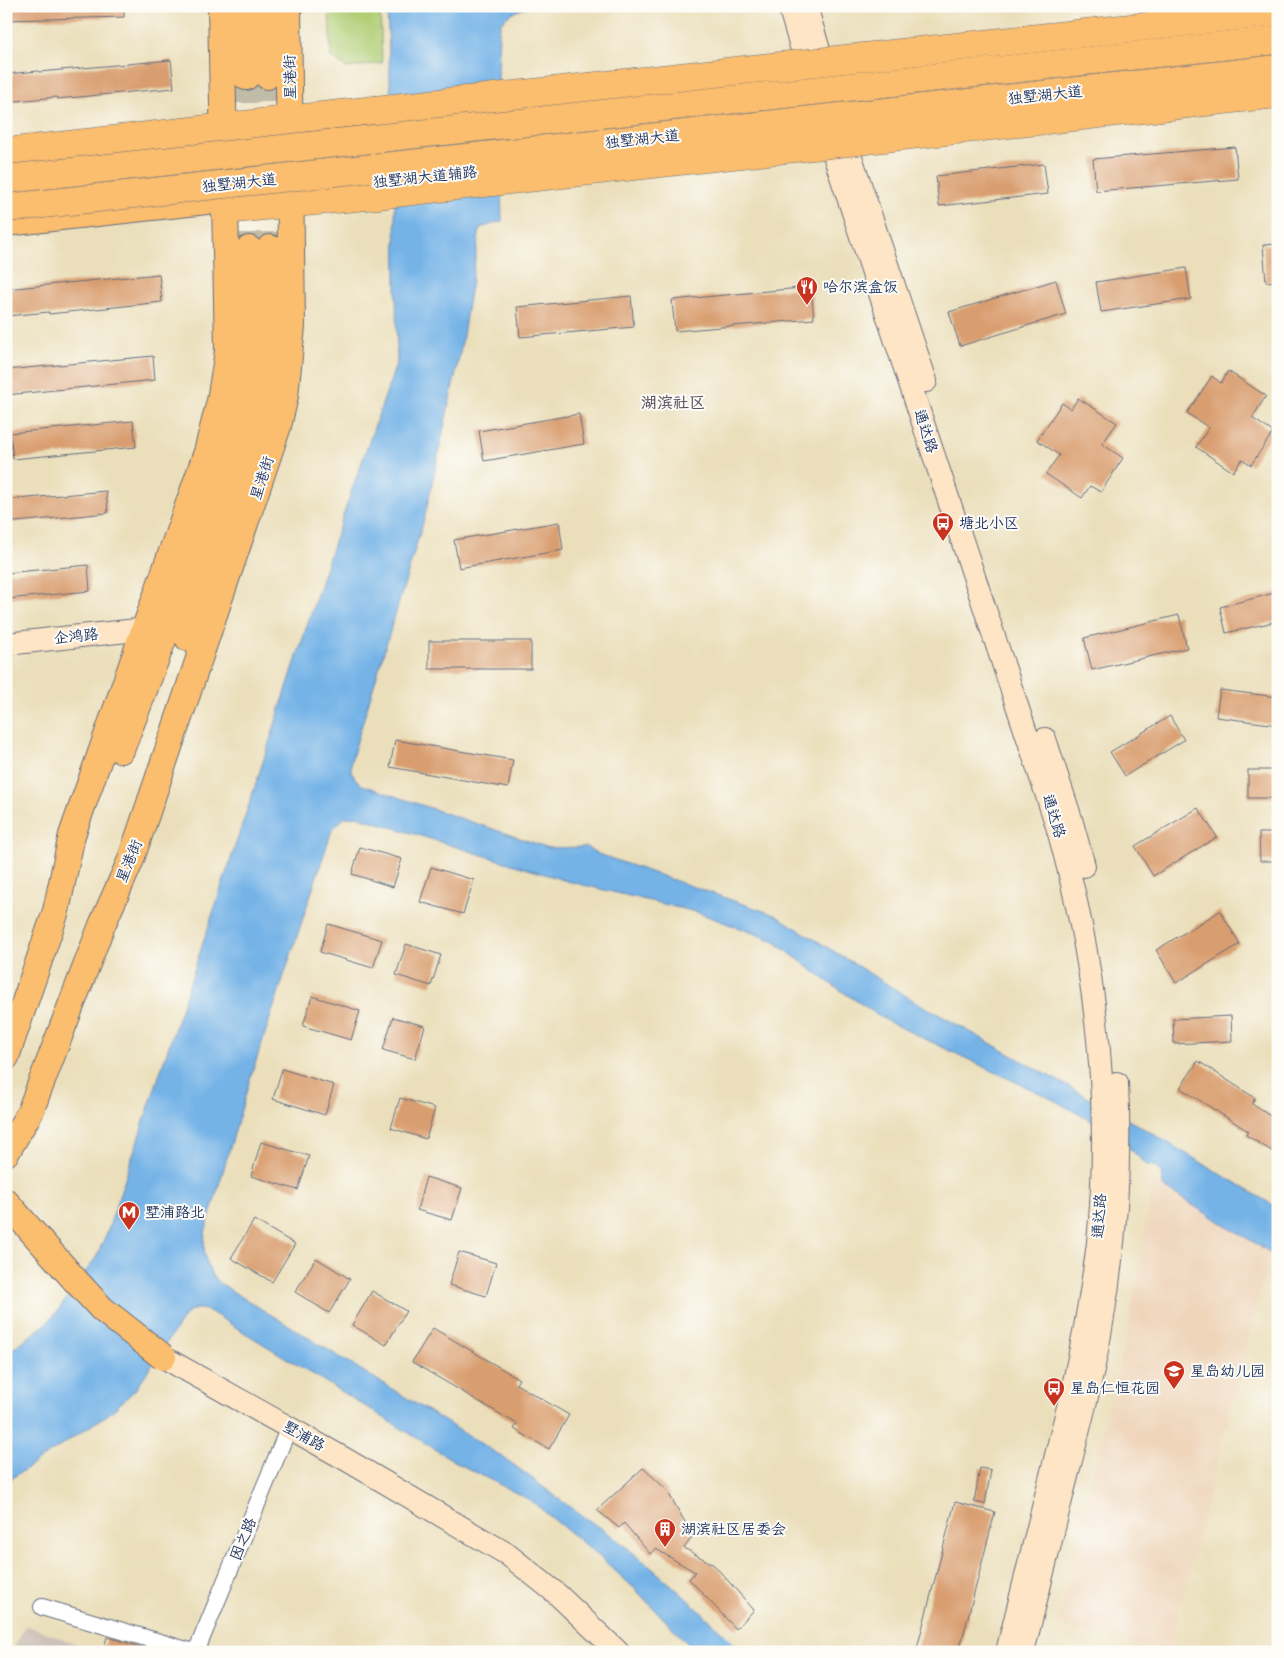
<svg xmlns="http://www.w3.org/2000/svg" width="1284" height="1658" font-family="'Playpen Sans','LXGW WenKai TC',sans-serif">
	<style>
		.built { fill: #efd6bb }
		.industrial { fill: #cdc2b9 }
		.green { fill: #b0ce76; stroke: #667e6a }
		.water { fill: #74b3e7; stroke: #4871a2 }
		.building { fill: #d99e6f }
		.lines { fill: none; stroke-linecap: round; stroke-linejoin: round }
		.primary-tunnel { stroke: #c1bca8; stroke-width: 26; stroke-dasharray: 26 13; stroke-linecap: butt }
		.street-casing { stroke: #646d7f; stroke-width: 18 }
		.secondary-casing { stroke: #646d7f; stroke-width: 24 }
		.primary-casing { stroke: #646d7f; stroke-width: 28 }
		.highway-casing { stroke: #646d7f; stroke-width: 29 }
		.street { stroke: #fff; stroke-width: 16 }
		.secondary { stroke: #fde5c5; stroke-width: 22 }
		.primary { stroke: #fbbd6e; stroke-width: 26 }
		.highway { stroke: #fbbd6e; stroke-width: 28 }
		.primary-bridge-casing { stroke: #646d7f; stroke-width: 28; stroke-linecap: butt }
		.highway-bridge-casing { stroke: #646d7f; stroke-width: 29; stroke-linecap: butt }
		.primary-bridge { stroke: #fbbd6e; stroke-width: 26 }
		.highway-bridge { stroke: #fbbd6e; stroke-width: 28 }
		.labels { text-anchor: middle; stroke-width: 4; stroke-linejoin: round; paint-order: stroke }
		.street-label { font-size: 15px; fill: #1b2f5e; stroke: #fdfcf7 }
		.poi-label { font-size: 15px; fill: #1b2f5e; stroke: #fdfcf7; text-anchor: start }
		.neighbourhood-label { font-size: 16px; font-weight: bold; fill: #5e5664; stroke: #fdfcf7 }
	</style>
	<rect width="100%" height="100%" fill="#fdfcf7"/>
	<filter id="ink" filterUnits="userSpaceOnUse"><feTurbulence type="fractalNoise" baseFrequency=".02" numOctaves="2"/><feDisplacementMap in="SourceGraphic" scale="10" xChannelSelector="R" yChannelSelector="G"/><feConvolveMatrix kernelMatrix="1 2 1 2 8 2 1 2 1" color-interpolation-filters="sRGB"/></filter>
	<filter id="wash" filterUnits="userSpaceOnUse"><feTurbulence type="fractalNoise" baseFrequency=".0096" numOctaves="4" result="noise"/><feDisplacementMap in="SourceGraphic" scale="20" xChannelSelector="R" yChannelSelector="G"/><feGaussianBlur stdDeviation="1.12" result="paint"/><feColorMatrix in="noise" values="0 0 0 0 0 0 0 0 0 0 0 0 0 0 0 0 0 1.4 0 .05"/><feComposite in="paint" operator="in"/></filter>
	<g filter="url(#wash)">
		<rect width="100%" height="100%" fill="#ebdfbb"/>
		<polygon class="built" points="1153,1182 1270,1252 1169,1652 1057,1624 1130,1319"/>
		<polygon class="industrial" points="26,1625 97,1652 12,1652"/>
		<polygon class="green" points="329,6 380,6 382,63 347,68 331,57"/>
		<path class="water" d="M387 6H530L512 13 501 22 499 31 498 79 502 221 480 228 461 348 425 516 351 761V771L355 778 362 785 549 848 586 847 598 854 775 915 911 999 1148 1131 1278 1208V1257L1163 1187C1163 1175 1162 1165 1147 1165L1126 1145 1100 1126 1054 1100 887 1021 834 986 772 940 696 912 567 881 356 816 344 818 332 830 252 1073 206 1229C202 1248 204 1268 219 1283L498 1454C525 1472 549 1492 575 1511 585 1518 595 1524 604 1530 651 1565 701 1610 742 1652H696L634 1588 600 1557 530 1500 461 1465 211 1312C201 1308 195 1307 186 1314L135 1390 110 1413 6 1482V1354L46 1324 57 1312 97 1256 108 1230 259 774 335 539 397 362 395 206Z"/>
		<g id="blocks">
			<g class="building">
				<polygon points="6,6 124,6 124,17 6,20"/>
				<polygon points="171,60 174,88 57,99 57,97 6,102 6,74 39,71 39,72"/>
				<polygon points="1235,147 1238,179 1096,191 1093,159"/>
				<polygon points="1044,164 1048,194 939,206 936,176"/>
				<polygon points="1278,244 1278,281 1266,282 1263,245"/>
				<polygon points="1186,268 1191,299 1101,312 1096,282"/>
				<polygon points="159,274 162,302 49,314 49,312 6,316 6,289"/>
				<polygon points="1056,280 1066,314 960,346 949,312"/>
				<polygon points="811,287 814,319 675,331 672,300"/>
				<polygon points="631,296 634,327 520,337 517,307"/>
				<polygon points="153,356 155,380 6,395 6,370"/>
				<polygon points="1228,371 1266,396 1252,418 1273,432 1251,465 1242,459 1233,472 1196,447 1209,428 1187,413 1212,376 1221,383"/>
				<polygon points="1078,398 1117,423 1102,444 1123,458 1101,492 1090,486 1082,498 1046,474 1059,455 1037,440 1062,403 1071,409"/>
				<polygon points="579,414 584,444 484,461 479,431"/>
				<polygon points="133,421 136,447 13,459 10,433"/>
				<polygon points="106,491 108,513 6,523 6,500"/>
				<polygon points="559,522 563,550 459,568 454,540"/>
				<polygon points="88,565 90,591 6,599 6,573"/>
				<polygon points="1278,592 1278,621 1226,633 1220,607"/>
				<polygon points="1179,615 1187,648 1092,670 1084,638"/>
				<rect x="429" y="641" width="102" height="28"/>
				<polygon points="1220,690 1278,697 1278,725 1216,717"/>
				<polygon points="1170,716 1184,740 1125,776 1110,752"/>
				<polygon points="395,740 513,760 508,788 390,767"/>
				<rect x="1248" y="770" width="30" height="28"/>
				<polygon points="1198,808 1217,837 1153,876 1135,846"/>
				<polygon points="1259,833 1278,833 1278,861 1260,861"/>
				<polygon points="360,847 402,859 393,887 352,874"/>
				<polygon points="431,867 474,880 463,914 420,902"/>
				<polygon points="1220,911 1240,944 1176,983 1156,950"/>
				<polygon points="328,924 382,940 373,968 320,952"/>
				<polygon points="406,944 441,955 431,986 396,975"/>
				<polygon points="312,996 360,1011 351,1040 303,1026"/>
				<polygon points="1231,1016 1232,1041 1174,1044 1173,1019"/>
				<polygon points="393,1017 425,1026 415,1059 383,1050"/>
				<polygon points="1198,1061 1255,1098 1252,1104 1278,1121 1278,1155 1246,1135 1248,1131 1180,1088"/>
				<polygon points="282,1069 334,1085 325,1115 273,1099"/>
				<polygon points="400,1098 435,1108 426,1139 391,1128"/>
				<polygon points="261,1142 309,1156 298,1190 251,1176"/>
				<polygon points="426,1177 462,1188 452,1220 417,1210"/>
				<polygon points="254,1220 295,1244 272,1282 231,1258"/>
				<polygon points="459,1252 496,1263 486,1296 449,1285"/>
				<polygon points="316,1258 350,1279 329,1313 295,1292"/>
				<polygon points="372,1291 406,1311 386,1345 352,1325"/>
				<polygon points="433,1328 519,1379 516,1384 569,1415 549,1449 514,1429 517,1424 412,1362"/>
				<polygon points="643,1468 666,1489 693,1536 684,1548 714,1565 754,1610 736,1629 689,1579 695,1572 656,1549 650,1554 624,1523 619,1528 597,1510"/>
				<polygon points="980,1468 991,1470 985,1504 974,1502"/>
				<polygon points="955,1502 995,1512 959,1652 916,1652"/>
				<polygon points="107,1637 147,1649 147,1652 103,1652"/>
			</g>
		</g>
	</g>
	<g filter="url(#ink)">
		<use href="#blocks" fill-opacity="0" stroke="#646d7f" stroke-width="1"/>
		<g class="lines">
			<g class="primary-tunnel">
				<polyline points="267,76 270,248"/>
				<polyline points="246,77 249,249"/>
			</g>
			<g class="street-casing">
				<g id="street">
					<polyline points="42,1607 193,1652"/>
					<polyline points="196,1652 289,1427"/>
				</g>
			</g>
			<g class="secondary-casing">
				<g id="secondary">
					<path d="M789 6 827 134 1056 823C1095 958 1112 1101 1098 1242 1092 1292 1083 1341 1072 1391L1007 1652"/>
					<polyline points="806,6 827,77"/>
					<polyline points="841,127 926,381"/>
					<polyline points="6,644 146,629"/>
					<polyline points="1045,739 1071,819 1084,866"/>
					<polyline points="163,1357 345,1459 507,1554 557,1594 618,1652"/>
					<path d="M1023 1652C1038 1591 1054 1529 1069 1468 1082 1418 1095 1368 1103 1317 1116 1240 1121 1161 1117 1083"/>
				</g>
			</g>
			<g class="primary-casing">
				<g id="primary">
					<polyline points="245,6 246,77"/>
					<polyline points="266,6 267,76"/>
					<polyline points="6,223 243,197"/>
					<polyline points="188,638 246,466 261,411 268,359 270,327 270,248"/>
					<path d="M121 750C151 672 181 595 208 516 220 479 234 442 241 404 251 353 249 301 249 249"/>
					<polyline points="6,1057 56,911 72,835 207,452 220,401 228,351 221,6"/>
					<polyline points="6,1153 30,1112 102,925 130,862 278,426 285,396 292,326 288,6"/>
					<polyline points="6,1202 75,1280"/>
				</g>
			</g>
			<g class="highway-casing">
				<g id="highway">
					<polyline points="6,152 375,110"/>
					<polyline points="225,210 377,195"/>
				</g>
			</g>
			<use href="#street" class="street"/>
			<use href="#secondary" class="secondary"/>
			<use href="#primary" class="primary"/>
			<use href="#highway" class="highway"/>
			<g class="primary-bridge-casing">
				<polyline id="primary-bridge" points="75,1280 102,1309 163,1357"/>
			</g>
			<g class="highway-bridge-casing">
				<g id="highway-bridge">
					<polyline points="375,110 1278,12"/>
					<polyline points="6,179 1278,40"/>
					<polyline points="377,195 1278,94"/>
					<polyline points="6,208 1278,69"/>
				</g>
			</g>
			<use href="#primary-bridge" class="primary-bridge"/>
			<use href="#highway-bridge" class="highway-bridge"/>
		</g>
	</g>
	<defs>
		<g id="restaurant-pin" transform="scale(1.125)"><path d="M0 17L-7.5 6A9.5 9.5 0 1 1 7.5 6Z" fill="#c8321e" stroke="#fdfcf7"/><path d="M-5-6h1v4h1v-4h1v4h1v-4h1v5L-1.5 .5V6h-2V.5L-5-1ZM5-6V6H3V1.5H1.5Q1.5-4 5-6Z" fill="#fff"/></g>
		<g id="bus-pin" transform="scale(1.125)"><path d="M0 17L-7.5 6A9.5 9.5 0 1 1 7.5 6Z" fill="#c8321e" stroke="#fdfcf7"/><path d="M-5-6H5V4H4V6H2V4H-2V6H-4V4H-5ZM-3.5-4V0h7V-4ZM-3.5 1.2v1.5H-2V1.2ZM2 1.2v1.5H3.5V1.2Z" fill="#fff"/></g>
		<g id="metro-pin" transform="scale(1.125)"><path d="M0 17L-7.5 6A9.5 9.5 0 1 1 7.5 6Z" fill="#c8321e" stroke="#fdfcf7"/><path d="M-5.5 5V-5H-3L0 0L3-5H5.5V5H3V-.5L0 4L-3-.5V5Z" fill="#fff"/></g>
		<g id="school-pin" transform="scale(1.125)"><path d="M0 17L-7.5 6A9.5 9.5 0 1 1 7.5 6Z" fill="#c8321e" stroke="#fdfcf7"/><path d="M0-5L7-2L0 1L-7-2ZM-4 1L0 2.5L4 1V4Q0 6-4 4Z" fill="#fff"/></g>
		<g id="building-pin" transform="scale(1.125)"><path d="M0 17L-7.5 6A9.5 9.5 0 1 1 7.5 6Z" fill="#c8321e" stroke="#fdfcf7"/><path d="M-4-6H4V6H1V3H-1V6H-4ZM-2.5-4.3h1.7v1.8h-1.7ZM.8-4.3h1.7v1.8H.8ZM-2.5-1h1.7V.8h-1.7ZM.8-1h1.7V.8H.8Z" fill="#fff"/></g>
	</defs>
	<g fill-rule="evenodd">
		<use href="#restaurant-pin" x="807" y="287"/>
		<use href="#bus-pin" x="943" y="523"/>
		<use href="#metro-pin" x="129" y="1212"/>
		<use href="#school-pin" x="1174" y="1371"/>
		<use href="#bus-pin" x="1054" y="1388"/>
		<use href="#building-pin" x="665" y="1529"/>
	</g>
	<g class="labels">
		<g class="street-label">
			<text transform="translate(290 77) rotate(-91)" y="5">星港街</text>
			<text transform="translate(1045 95) rotate(-6)" y="5">独墅湖大道</text>
			<text transform="translate(642 139) rotate(-6)" y="5">独墅湖大道</text>
			<text transform="translate(425 177) rotate(-6)" y="5">独墅湖大道辅路</text>
			<text transform="translate(239 183) rotate(-6)" y="5">独墅湖大道</text>
			<text transform="translate(926 431) rotate(72)" y="5">通达路</text>
			<text transform="translate(262 478) rotate(-72)" y="5">星港街</text>
			<text transform="translate(76 636) rotate(-6)" y="5">企鸿路</text>
			<text transform="translate(1054 816) rotate(73)" y="5">通达路</text>
			<text transform="translate(129 861) rotate(-68)" y="5">星港街</text>
			<text transform="translate(1099 1216) rotate(-86)" y="5">通达路</text>
			<text transform="translate(304 1436) rotate(29)" y="5">墅浦路</text>
			<text transform="translate(243 1539) rotate(-68)" y="5">因之路</text>
		</g>
		<g class="poi-label">
			<text x="823" y="292">哈尔滨盒饭</text>
			<text x="959" y="528">塘北小区</text>
			<text x="145" y="1217">墅浦路北</text>
			<text x="1190" y="1376">星岛幼儿园</text>
			<text x="1070" y="1393">星岛仁恒花园</text>
			<text x="681" y="1534">湖滨社区居委会</text>
		</g>
		<g class="neighbourhood-label">
			<text x="673" y="408">湖滨社区</text>
		</g>
	</g>
	<rect width="1284" height="1658" fill="none" stroke="#fdfcf7" stroke-width="25"/>
</svg>
